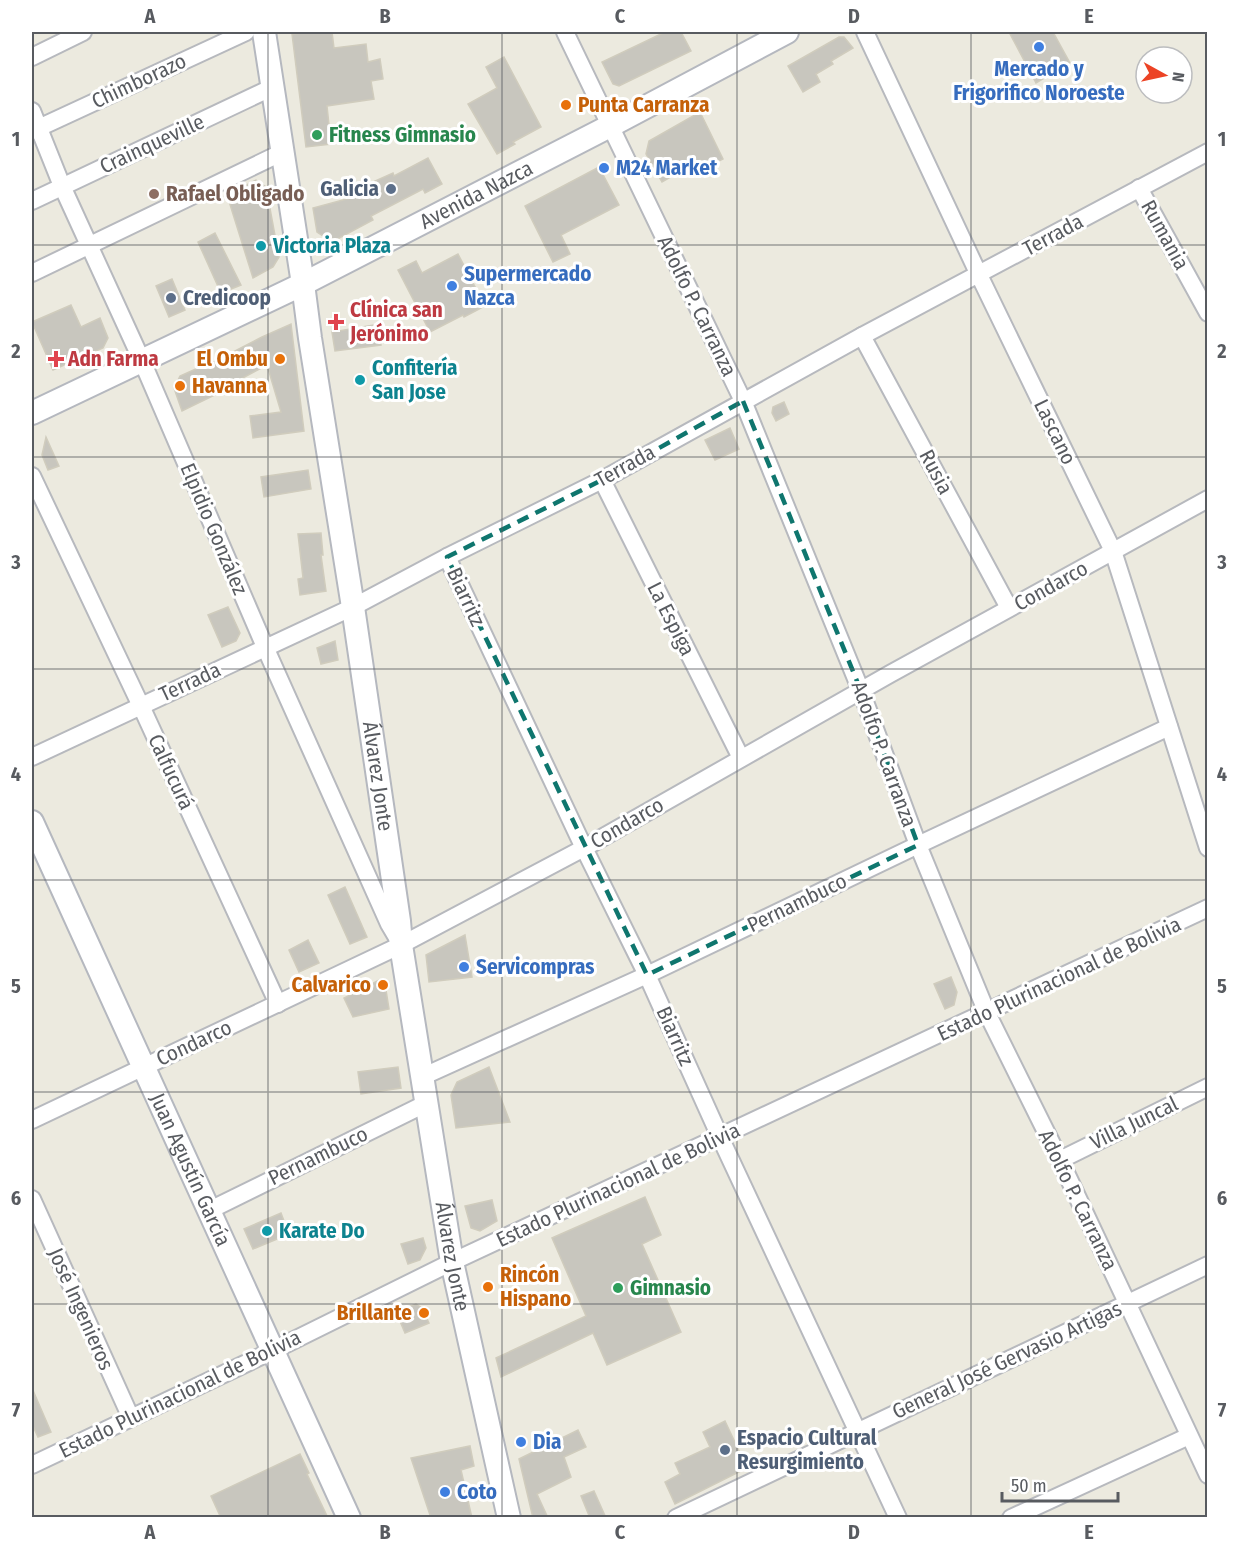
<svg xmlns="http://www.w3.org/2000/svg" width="1239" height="1549" font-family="'Fira Sans Condensed',sans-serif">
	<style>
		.building { fill: #c8c6be; stroke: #d0ccbd; stroke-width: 1.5 }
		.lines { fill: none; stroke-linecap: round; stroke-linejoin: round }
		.street-casing { stroke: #b7b9be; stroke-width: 20 }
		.secondary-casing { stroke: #b5b8bf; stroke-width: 26 }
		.street { stroke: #fff; stroke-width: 16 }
		.secondary { stroke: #fff; stroke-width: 22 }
		.marked { fill: none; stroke: #0f766e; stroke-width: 4.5; stroke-dasharray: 12 8; stroke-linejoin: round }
		.grid { fill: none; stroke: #585b60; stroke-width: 1.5; stroke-opacity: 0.55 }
		.shop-dot { fill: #3f7fe0; stroke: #fff; stroke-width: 2 }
		.food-dot { fill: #e8710a; stroke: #fff; stroke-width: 2 }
		.leisure-dot { fill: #2e9e5b; stroke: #fff; stroke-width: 2 }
		.service-dot { fill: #5c6f8a; stroke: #fff; stroke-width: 2 }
		.education-dot { fill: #8d6e63; stroke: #fff; stroke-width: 2 }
		.culture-dot { fill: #0f9aa8; stroke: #fff; stroke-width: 2 }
		.health-dot { fill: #e0444e; stroke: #fff; stroke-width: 2 }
		.labels { text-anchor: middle; stroke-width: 6; stroke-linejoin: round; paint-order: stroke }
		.shop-label { font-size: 21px; font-weight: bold; fill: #366cbe; stroke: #fff; text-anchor: start }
		.street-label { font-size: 21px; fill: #585b60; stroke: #fff }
		.food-label { font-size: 21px; font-weight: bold; fill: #c56008; stroke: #fff; text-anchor: start }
		.leisure-label { font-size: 21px; font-weight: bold; fill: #27864d; stroke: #fff; text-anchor: start }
		.service-label { font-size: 21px; font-weight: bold; fill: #4e5e75; stroke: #fff; text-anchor: start }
		.education-label { font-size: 21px; font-weight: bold; fill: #785e54; stroke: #fff; text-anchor: start }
		.culture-label { font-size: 21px; font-weight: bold; fill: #0d838f; stroke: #fff; text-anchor: start }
		.health-label { font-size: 21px; font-weight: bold; fill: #be3a42; stroke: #fff; text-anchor: start }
		.neatline { fill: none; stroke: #585b60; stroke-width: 2 }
		.grid-label { font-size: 20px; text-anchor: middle; font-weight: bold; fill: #585b60 }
	</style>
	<rect width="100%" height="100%" fill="#eceadf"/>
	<g class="building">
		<polygon points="313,32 332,32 334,48 366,44 368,62 380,59 383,79 371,81 374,99 327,106 331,144 306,147 292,34"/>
		<polygon points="665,32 681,32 691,51 619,86 613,84 602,62"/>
		<polygon points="1009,32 1053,32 1070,63 1036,83"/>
		<polygon points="839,37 844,37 853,48 831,61 833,64 816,74 820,82 803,92 788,66"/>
		<polygon points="504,57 541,127 513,142 515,144 497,154 468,104 497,88 486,67"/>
		<polygon points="700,112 723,159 704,169 700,160 662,182 646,154 649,141"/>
		<polygon points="428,158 442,184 425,193 423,189 371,216 373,220 332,242 317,232 313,208 380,190 375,181 393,173 394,176"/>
		<polygon points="599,167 619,205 561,235 570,254 553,262 525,206"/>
		<polygon points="256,180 266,187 279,257 273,267 253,278 227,195"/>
		<polygon points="215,233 241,285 221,293 198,242"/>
		<polygon points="458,254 485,306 464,317 463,315 430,332 398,270 416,261 422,273"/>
		<polygon points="172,279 185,310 169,317 156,286"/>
		<polygon points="71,305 81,327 100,318 108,338 103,348 53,370 32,322"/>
		<polygon points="291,324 304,431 253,438 250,416 281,412 267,365 220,390 221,392 182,411 174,388 180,376 207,364 208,365 262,337"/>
		<polygon points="379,324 381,345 335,351 332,332"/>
		<polygon points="784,402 789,414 776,421 772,413 773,407"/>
		<polygon points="730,428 739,449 715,460 705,440"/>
		<polygon points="46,437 59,466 48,470 42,455"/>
		<polygon points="308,470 311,489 264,497 261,477"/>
		<polygon points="321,533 323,555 321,555 326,591 300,595 298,579 303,578 298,534"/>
		<polygon points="228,607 240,633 236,641 222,647 208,615"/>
		<polygon points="335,641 338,660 321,664 317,648"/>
		<polygon points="345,887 367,937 350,944 328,895"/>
		<polygon points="465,935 472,977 429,982 426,955"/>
		<polygon points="308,940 319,963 299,972 289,950"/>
		<polygon points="951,977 957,992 954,1005 945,1009 934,984"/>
		<polygon points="379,980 385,984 389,1009 353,1017 344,998"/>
		<polygon points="398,1067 401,1088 361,1094 358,1072"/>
		<polygon points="489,1067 510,1122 456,1128 451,1095 457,1082"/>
		<polygon points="645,1197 661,1235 642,1244 681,1332 607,1365 593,1333 501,1377 496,1358 586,1316 552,1238"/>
		<polygon points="492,1200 497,1221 480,1231 471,1228 465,1206"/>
		<polygon points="281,1213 289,1234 253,1249 244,1229"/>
		<polygon points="423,1238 426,1248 420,1260 408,1264 401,1244"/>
		<polygon points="416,1304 422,1308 429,1323 405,1333 396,1312"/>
		<polygon points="32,1388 51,1432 38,1437 32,1424"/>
		<polygon points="725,1421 747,1468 675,1504 665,1482 680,1474 675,1463 710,1447 703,1432"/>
		<polygon points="578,1430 586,1447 564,1457 571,1477 537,1494 548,1518 533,1518 519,1459"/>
		<polygon points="470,1446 474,1466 461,1470 472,1518 431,1518 411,1458"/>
		<polygon points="300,1454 309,1473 307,1474 328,1518 221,1518 211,1496"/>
		<polygon points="594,1491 606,1518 590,1518 581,1496"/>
	</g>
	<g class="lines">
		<g class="street-casing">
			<g id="street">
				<polyline points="565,32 743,401 861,691 918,845 987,1013 1060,1160 1208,1475"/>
				<polyline points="865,32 979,275 1113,551 1208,848"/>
				<polyline points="32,57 83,32"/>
				<polyline points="32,111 62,186 142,361 265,647 389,924 399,941"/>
				<polyline points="32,131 246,32"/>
				<polyline points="1139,188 1208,313"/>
				<polyline points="32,201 273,87"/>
				<polyline points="32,273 283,152"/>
				<polyline points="862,336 1009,608"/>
				<polyline points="32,476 141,706 278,1004"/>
				<polyline points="602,480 741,758"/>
				<polyline points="447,557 584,848 647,975 720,1137 898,1518"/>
				<polyline points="32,757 353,607 447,557 602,480 862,336 1208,152"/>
				<polyline points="424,1076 647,975 918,845 1169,727"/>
				<polyline points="32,1120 401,945 584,848 890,674 1208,499"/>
				<polyline points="1060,1160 1208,1087"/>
				<polyline points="32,1199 131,1418"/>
				<polyline points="210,1210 427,1103"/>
				<polyline points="32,1465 274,1350 452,1262 1208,908"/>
				<polyline points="676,1518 1208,1265"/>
				<polyline points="1011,1518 1189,1436"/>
			</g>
		</g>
		<g class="secondary-casing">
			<g id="secondary">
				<path id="s1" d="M264 32 303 284 310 338 353 607 399 921 401 945 452 1262 509 1518"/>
				<path id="s2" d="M32 413 303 284 610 126 787 32"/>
				<path id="s3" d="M32 822 349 1518"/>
			</g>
		</g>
		<use href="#street" class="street"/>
		<use href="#secondary" class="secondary"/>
	</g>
	<path class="marked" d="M743 401 861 691 918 845 647 975 447 557 602 480Z"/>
	<path class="grid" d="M268 32V1518M502 32V1518M737 32V1518M971 32V1518M32 245H1208M32 457H1208M32 669H1208M32 880H1208M32 1092H1208M32 1304H1208"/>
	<g class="shop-dot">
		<circle cx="1039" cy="47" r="6"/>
		<circle cx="604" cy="168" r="6"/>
		<circle cx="452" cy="286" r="6"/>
		<circle cx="464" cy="967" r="6"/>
		<circle cx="521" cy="1442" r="6"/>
		<circle cx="445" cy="1492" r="6"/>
	</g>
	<g class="food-dot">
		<circle cx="566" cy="105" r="6"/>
		<circle cx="280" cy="359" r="6"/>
		<circle cx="180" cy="386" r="6"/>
		<circle cx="383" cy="985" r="6"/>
		<circle cx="488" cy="1287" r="6"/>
		<circle cx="424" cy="1313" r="6"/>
	</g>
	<g class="leisure-dot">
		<circle cx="317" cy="135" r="6"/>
		<circle cx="618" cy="1288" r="6"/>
	</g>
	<g class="service-dot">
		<circle cx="391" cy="189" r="6"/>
		<circle cx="171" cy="298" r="6"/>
		<circle cx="725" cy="1450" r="6"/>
	</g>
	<circle class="education-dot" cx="154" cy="194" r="6"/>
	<g class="culture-dot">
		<circle cx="261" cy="246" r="6"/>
		<circle cx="360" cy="380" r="6"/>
		<circle cx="267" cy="1231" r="6"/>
	</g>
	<g class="health-dot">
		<path d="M333 313h6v6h6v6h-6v6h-6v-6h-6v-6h6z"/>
		<path d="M53 350h6v6h6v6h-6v6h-6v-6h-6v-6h6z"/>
	</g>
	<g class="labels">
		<g class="shop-label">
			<text x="1039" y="76" text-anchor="middle">Mercado y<tspan x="1039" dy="24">Frigorifico Noroeste</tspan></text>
			<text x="616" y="175">M24 Market</text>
			<text x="464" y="281">Supermercado<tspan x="464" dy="24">Nazca</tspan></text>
			<text x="476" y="974">Servicompras</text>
			<text x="533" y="1449">Dia</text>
			<text x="457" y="1499">Coto</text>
		</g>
		<g class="street-label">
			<text transform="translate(139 81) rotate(-25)" y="7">Chimborazo</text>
			<text transform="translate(152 144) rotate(-25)" y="7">Crainqueville</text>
			<text dy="7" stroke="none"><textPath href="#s2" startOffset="495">Avenida Nazca</textPath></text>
			<text transform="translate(1053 235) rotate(-28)" y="7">Terrada</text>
			<text transform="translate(1165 235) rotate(61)" y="7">Rumania</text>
			<text transform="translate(697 306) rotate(64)" y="7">Adolfo P. Carranza</text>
			<text transform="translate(1055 432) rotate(64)" y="7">Lascano</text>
			<text transform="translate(625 466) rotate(-29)" y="7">Terrada</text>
			<text transform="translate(936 472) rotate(62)" y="7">Rusia</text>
			<text transform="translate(214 529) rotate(67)" y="7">Elpidio González</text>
			<text transform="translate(1051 586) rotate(-29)" y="7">Condarco</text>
			<text transform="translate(466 597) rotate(65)" y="7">Biarritz</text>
			<text transform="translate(671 619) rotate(63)" y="7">La Espiga</text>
			<text transform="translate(190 682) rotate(-25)" y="7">Terrada</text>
			<text transform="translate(884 754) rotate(70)" y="7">Adolfo P. Carranza</text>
			<text transform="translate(171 772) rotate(65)" y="7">Calfucurá</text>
			<text dy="7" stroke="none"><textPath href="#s1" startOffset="753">Álvarez Jonte</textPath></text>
			<text transform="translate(627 823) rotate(-30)" y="7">Condarco</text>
			<text transform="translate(797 903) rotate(-26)" y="7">Pernambuco</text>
			<text transform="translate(1059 979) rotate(-25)" y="7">Estado Plurinacional de Bolivia</text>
			<text transform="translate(675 1036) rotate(66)" y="7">Biarritz</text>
			<text transform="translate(194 1043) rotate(-25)" y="7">Condarco</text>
			<text transform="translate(1134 1123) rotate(-26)" y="7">Villa Juncal</text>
			<text transform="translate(318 1156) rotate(-26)" y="7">Pernambuco</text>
			<text dy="7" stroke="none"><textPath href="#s3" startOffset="382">Juan Agustín García</textPath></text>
			<text transform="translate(618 1185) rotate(-25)" y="7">Estado Plurinacional de Bolivia</text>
			<text transform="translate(1078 1200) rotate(64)" y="7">Adolfo P. Carranza</text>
			<text dy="7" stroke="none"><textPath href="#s1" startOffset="1239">Álvarez Jonte</textPath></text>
			<text transform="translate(81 1309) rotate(66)" y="7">José Ingenieros</text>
			<text transform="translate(1007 1360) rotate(-25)" y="7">General José Gervasio Artigas</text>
			<text transform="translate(180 1394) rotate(-26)" y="7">Estado Plurinacional de Bolivia</text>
		</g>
		<g class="food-label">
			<text x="578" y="112">Punta Carranza</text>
			<text x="268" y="366" text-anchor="end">El Ombu</text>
			<text x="192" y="393">Havanna</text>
			<text x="371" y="992" text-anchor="end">Calvarico</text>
			<text x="500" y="1282">Rincón<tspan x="500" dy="24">Hispano</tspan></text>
			<text x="412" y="1320" text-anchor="end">Brillante</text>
		</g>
		<g class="leisure-label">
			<text x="329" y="142">Fitness Gimnasio</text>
			<text x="630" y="1295">Gimnasio</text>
		</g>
		<g class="service-label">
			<text x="379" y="196" text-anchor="end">Galicia</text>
			<text x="183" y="305">Credicoop</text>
			<text x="737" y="1445">Espacio Cultural<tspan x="737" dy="24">Resurgimiento</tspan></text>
		</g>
		<g class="education-label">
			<text x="166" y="201">Rafael Obligado</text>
		</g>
		<g class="culture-label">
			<text x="273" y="253">Victoria Plaza</text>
			<text x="372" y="375">Confitería<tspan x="372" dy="24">San Jose</tspan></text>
			<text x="279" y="1238">Karate Do</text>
		</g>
		<g class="health-label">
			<text x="350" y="317">Clínica san<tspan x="350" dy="24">Jerónimo</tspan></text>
			<text x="68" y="366">Adn Farma</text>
		</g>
	</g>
	<rect width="1239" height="1549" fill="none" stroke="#ffffff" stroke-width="66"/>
	<g transform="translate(1164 75) rotate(98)"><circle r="28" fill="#ffffff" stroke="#bcbdbf" stroke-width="1.5"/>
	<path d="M0-4.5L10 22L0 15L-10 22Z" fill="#ec4325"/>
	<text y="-9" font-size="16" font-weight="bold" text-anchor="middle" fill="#585b60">N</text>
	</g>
	<path d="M1002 1492v9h116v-9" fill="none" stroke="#585b60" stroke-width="3"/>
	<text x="1011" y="1492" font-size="18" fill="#585b60" stroke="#ffffff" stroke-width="4.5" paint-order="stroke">50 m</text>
	<rect x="33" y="33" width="1173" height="1483" class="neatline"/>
	<g class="grid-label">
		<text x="150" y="23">A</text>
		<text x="385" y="23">B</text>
		<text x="620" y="23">C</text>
		<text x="854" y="23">D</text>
		<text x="1089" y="23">E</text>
		<text x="16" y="146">1</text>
		<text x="1222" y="146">1</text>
		<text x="16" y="358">2</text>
		<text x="1222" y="358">2</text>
		<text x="16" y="569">3</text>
		<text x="1222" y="569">3</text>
		<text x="16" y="781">4</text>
		<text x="1222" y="781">4</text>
		<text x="16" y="993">5</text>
		<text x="1222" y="993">5</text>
		<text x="16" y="1205">6</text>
		<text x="1222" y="1205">6</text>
		<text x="16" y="1417">7</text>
		<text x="1222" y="1417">7</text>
		<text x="150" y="1539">A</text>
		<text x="385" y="1539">B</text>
		<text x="620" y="1539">C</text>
		<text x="854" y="1539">D</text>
		<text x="1089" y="1539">E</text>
	</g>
</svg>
